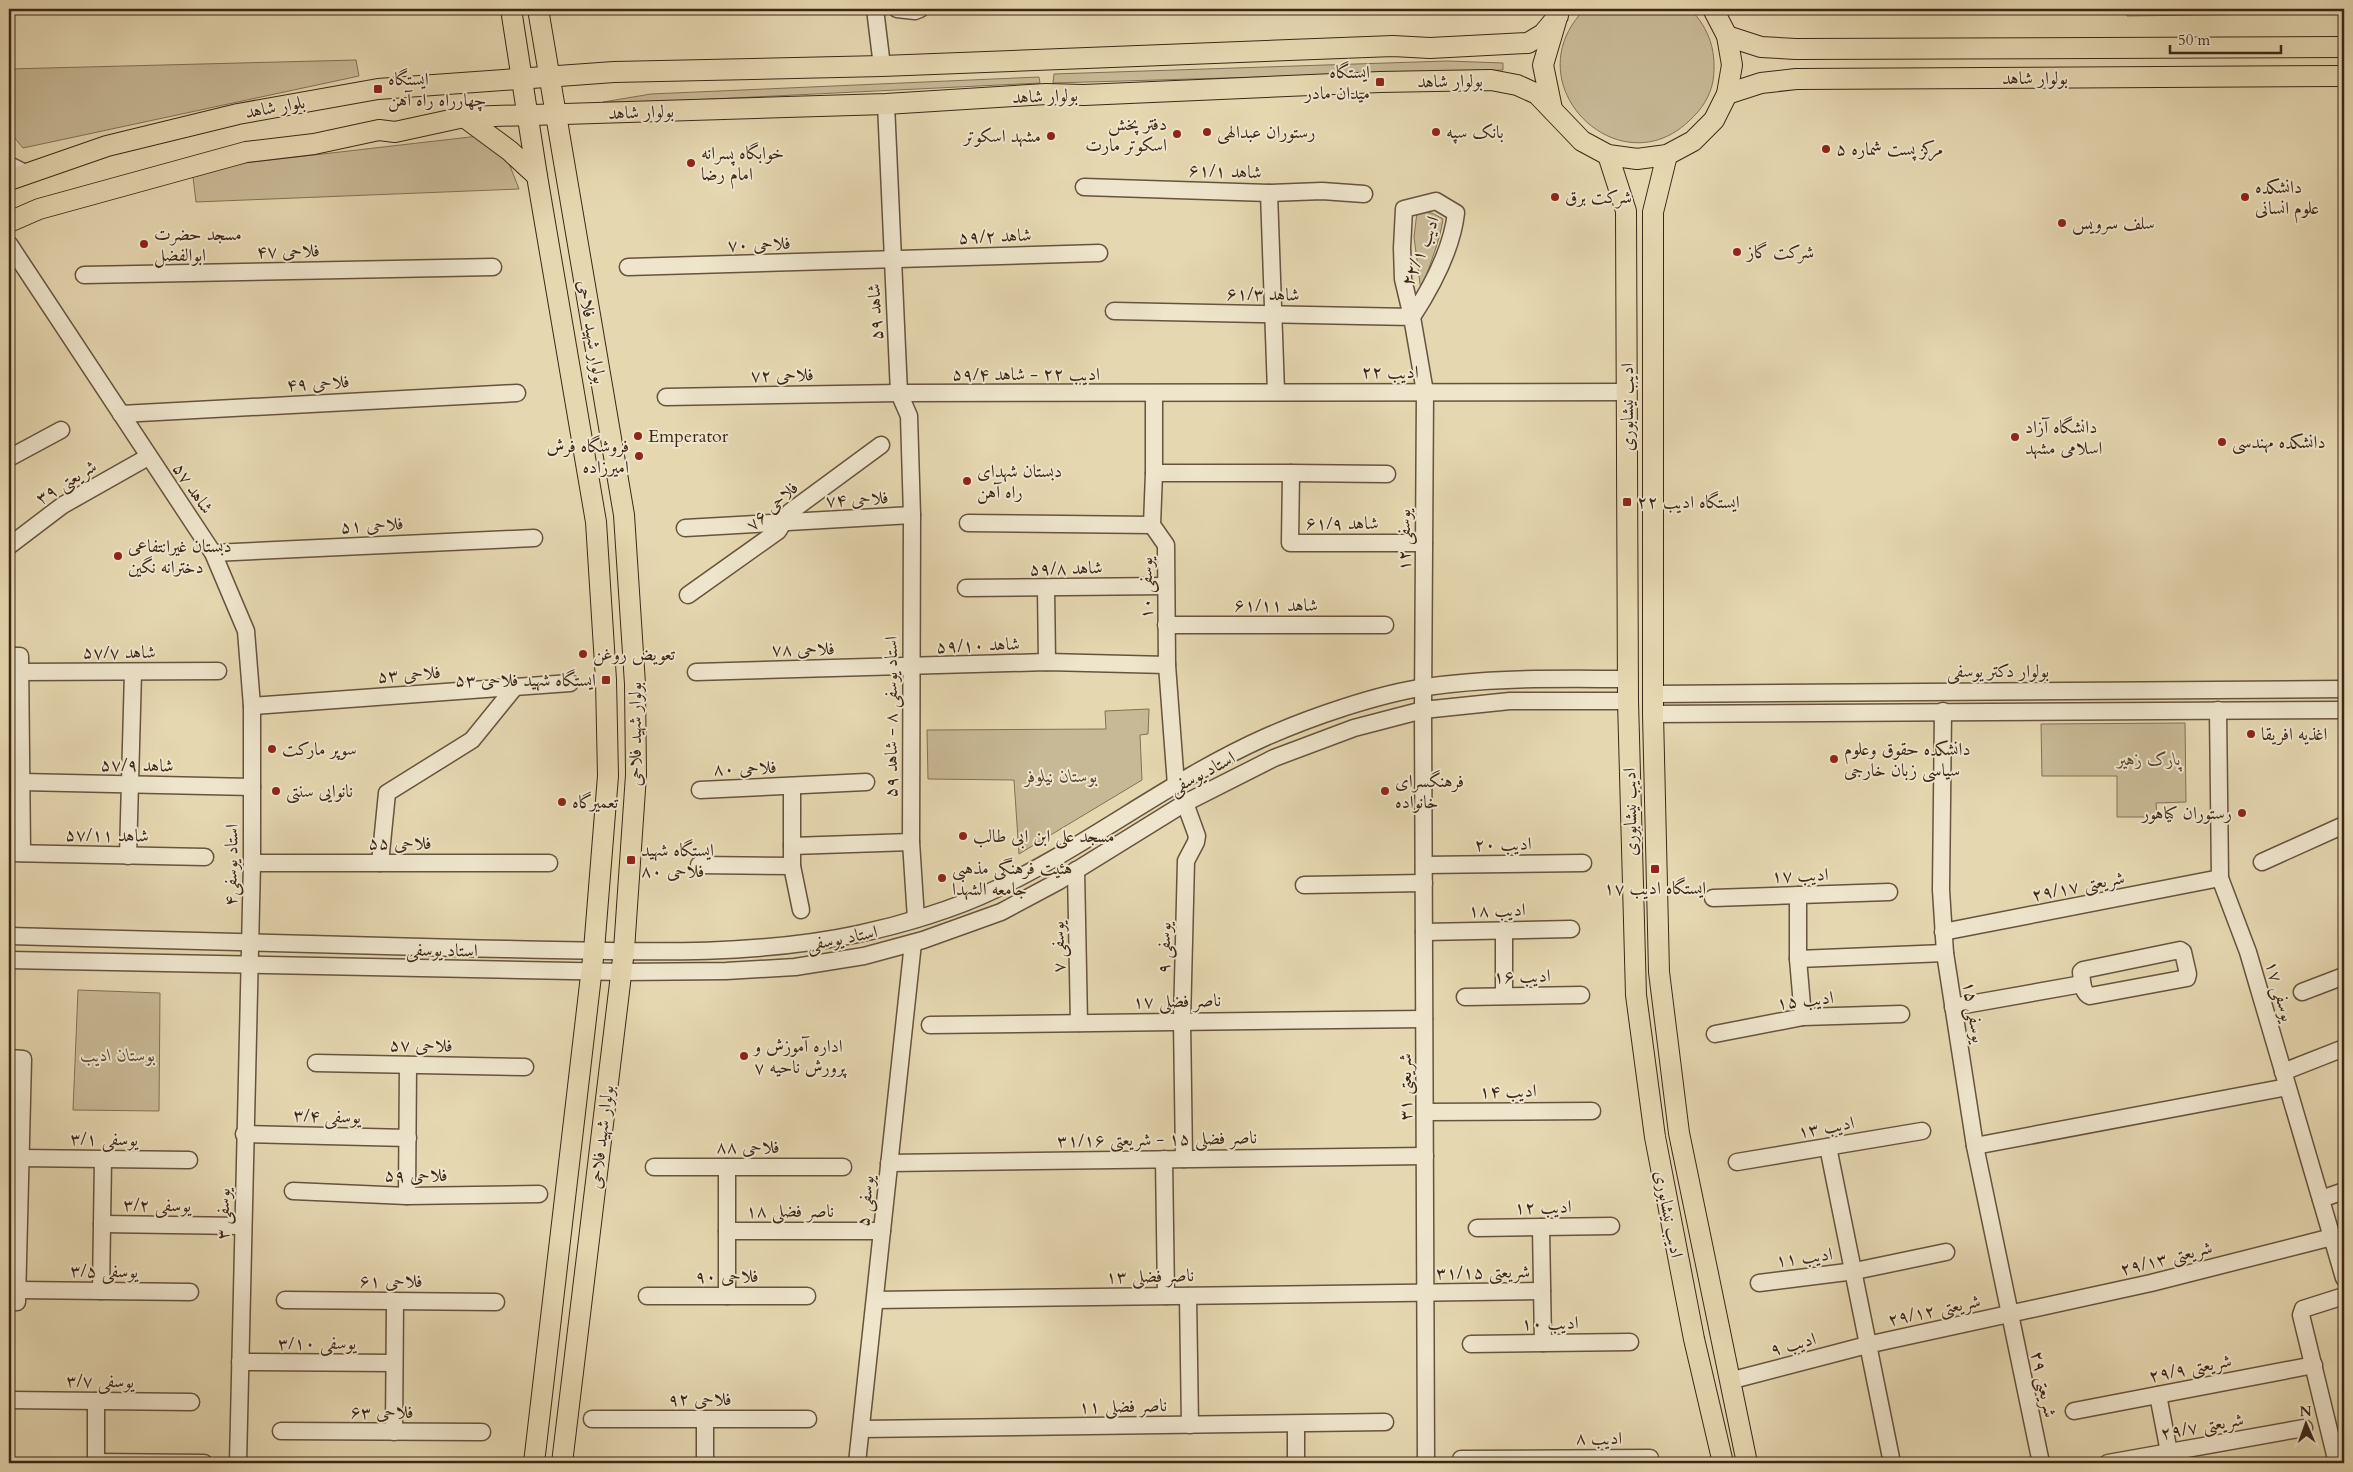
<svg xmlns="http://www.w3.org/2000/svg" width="2353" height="1472" font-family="Cardo,Amiri,serif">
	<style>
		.green { fill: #c8b996; stroke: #827056 }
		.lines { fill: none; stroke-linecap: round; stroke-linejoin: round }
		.minor-casing { stroke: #67533d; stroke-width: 19 }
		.major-casing { stroke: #3d2717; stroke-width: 22 }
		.minor { stroke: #eee5cc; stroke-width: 16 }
		.major { stroke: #e5d7b0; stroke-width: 20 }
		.poi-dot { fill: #8f2418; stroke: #eee5cc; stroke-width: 2 }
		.labels { text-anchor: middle; stroke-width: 4; stroke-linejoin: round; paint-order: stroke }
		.poi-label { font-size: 18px; fill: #3d2717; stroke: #eee5cc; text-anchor: start }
		.street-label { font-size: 18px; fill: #3d2717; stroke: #eee5cc }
		.park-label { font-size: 18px; font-style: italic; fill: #594430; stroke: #eee5cc }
	</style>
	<rect width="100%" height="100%" fill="#e5d7b0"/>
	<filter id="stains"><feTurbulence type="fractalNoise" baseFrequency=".004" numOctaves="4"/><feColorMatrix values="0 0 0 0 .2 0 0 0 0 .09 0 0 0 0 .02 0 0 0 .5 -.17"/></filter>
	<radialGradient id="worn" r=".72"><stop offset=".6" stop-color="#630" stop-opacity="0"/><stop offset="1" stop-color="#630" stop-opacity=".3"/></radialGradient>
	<g class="green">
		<path d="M1585 9H1690C1710 29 1717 53 1713 81 1710 97 1701 110 1690 120 1619 190 1511 83 1585 9Z"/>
		<polygon points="2126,9 2344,9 2344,13 2127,16"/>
		<polygon points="356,60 359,76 23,148 9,131 9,69"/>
		<polygon points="1447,61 1503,63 1503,70 1053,83 1054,74"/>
		<polygon points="1039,77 1040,83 651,102 603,102 651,94"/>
		<polygon points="479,136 503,148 519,189 196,202 192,169"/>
		<path d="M1417 212 1432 213 1443 219C1440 242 1428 268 1421 291L1414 237Z"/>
		<polygon points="1149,709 1148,734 1140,735 1142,780 1019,854 1014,780 928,779 927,730 1106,729 1105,711"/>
		<polygon points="2185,723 2186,802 2156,803 2157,817 2117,817 2117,776 2042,776 2041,724"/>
		<polygon points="78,990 160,993 159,1111 73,1110"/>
	</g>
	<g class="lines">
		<g class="minor-casing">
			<g id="minor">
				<polyline points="875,9 882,66"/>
				<polyline points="897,9 915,11 920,9"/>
				<polyline points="886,104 899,393 909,416 912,515 911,842 916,919"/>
				<polyline points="9,165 25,173"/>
				<polyline points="1084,187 1269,193 1322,191 1364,194"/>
				<polyline points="1269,193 1276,392"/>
				<polyline points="9,244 213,553 246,631 252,706 252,863 238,1463"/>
				<polyline points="628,267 1099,253"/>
				<polyline points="84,275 493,267"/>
				<path d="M1114 311 1412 317C1431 288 1452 248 1456 213L1436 201 1404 209 1402 248 1403 279 1412 317 1425 392 1423 710 1426 1463"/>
				<polyline points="1154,394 1154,473 1152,525 1166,545 1167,665 1176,785"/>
				<polyline points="666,397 899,393 1627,392"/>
				<polyline points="121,414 517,393"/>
				<polyline points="9,458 61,430"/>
				<polyline points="1154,473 1291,473 1290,543 1424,543"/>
				<polyline points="1291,473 1387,474"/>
				<polyline points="968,523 1152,525"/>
				<polyline points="685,528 912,515"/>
				<polyline points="9,546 63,505 148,457"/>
				<polyline points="213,553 534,538"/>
				<polyline points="966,588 1166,586"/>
				<polyline points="1046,588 1047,662"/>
				<polyline points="688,595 778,531 790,512 881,445"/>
				<polyline points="1166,625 1385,625"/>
				<polyline points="9,656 20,656 22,853"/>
				<polyline points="19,672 218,671"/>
				<polyline points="696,672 1047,662 1167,665"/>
				<polyline points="1653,694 2344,689"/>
				<polyline points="252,706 570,683"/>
				<polyline points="2218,710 2220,878 2248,952 2344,1278"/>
				<polyline points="1943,711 1941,890 1945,953 1975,1146 2041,1463"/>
				<polyline points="1653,714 2344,710"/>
				<polyline points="21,782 252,787"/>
				<polyline points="792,786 792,866 801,910"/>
				<polyline points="700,790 866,782"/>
				<polyline points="792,846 911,842"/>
				<polyline points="9,853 205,857"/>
				<polyline points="128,856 133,672"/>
				<polyline points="2262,862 2344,825"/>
				<polyline points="252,863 549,863"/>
				<polyline points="380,863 387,793 472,740 515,687"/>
				<polyline points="699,865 792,866"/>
				<polyline points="1424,865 1583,863"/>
				<polyline points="1076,870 1079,1023"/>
				<polyline points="1304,885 1424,883"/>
				<polyline points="1798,895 1798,959 1945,953"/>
				<polyline points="1713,898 1889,892"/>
				<polyline points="1504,930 1504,996"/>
				<polyline points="1424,932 1571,929"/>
				<polyline points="1943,932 2220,878"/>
				<path d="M9 936C174 940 340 946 506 949 621 951 745 958 858 934 901 925 955 909 994 890 1088 846 1171 779 1266 737 1311 717 1378 694 1426 687 1493 677 1561 679 1628 679"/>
				<path d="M2180 950 2183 952 2188 974 2187 978 2090 996C2082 993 2082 980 2081 972L2083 970Z"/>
				<polyline points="1798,959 1803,1017"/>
				<polyline points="9,960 622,972 726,971 795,967 864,956 923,940 1001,912 1059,881 1185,803 1274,758 1354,728 1423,710 1510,701 1628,701"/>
				<polyline points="2302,992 2344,976"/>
				<polyline points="1465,997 1581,995"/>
				<polyline points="1953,1007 2082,984"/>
				<polyline points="930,1025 1424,1019"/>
				<polyline points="1715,1034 1803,1017 1901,1014"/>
				<polyline points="9,1058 23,1059 17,1302 9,1302"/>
				<polyline points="316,1063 525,1067"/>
				<polyline points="2283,1072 2344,1048"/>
				<polyline points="1425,1112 1592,1111"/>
				<polyline points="244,1134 408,1138"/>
				<polyline points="1975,1146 2287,1087"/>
				<polyline points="1828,1147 1892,1463"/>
				<polyline points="19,1158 189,1160"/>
				<polyline points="1164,1159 1166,1296"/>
				<polyline points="1184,1159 1182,1021 1186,861 1196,842 1197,836 1185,803"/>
				<polyline points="1737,1162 1922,1131"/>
				<polyline points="889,1163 1425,1156"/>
				<polyline points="654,1167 843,1167"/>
				<polyline points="293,1191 407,1196 539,1194"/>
				<polyline points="407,1196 408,1065"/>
				<polyline points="2321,1199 2344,1191"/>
				<polyline points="102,1224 242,1226"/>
				<polyline points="1541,1227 1543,1343"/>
				<polyline points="1477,1228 1611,1226"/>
				<polyline points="727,1231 882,1231"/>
				<polyline points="1759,1283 1855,1271 1946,1252"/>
				<polyline points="18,1290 190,1292"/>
				<polyline points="101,1291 103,1159"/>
				<polyline points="647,1296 807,1296"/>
				<polyline points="727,1296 727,1167"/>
				<polyline points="1188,1296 1190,1425"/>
				<polyline points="285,1300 496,1302"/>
				<polyline points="875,1300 1542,1291"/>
				<polyline points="1471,1344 1630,1342"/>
				<polyline points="240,1362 394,1363"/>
				<polyline points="1729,1381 1867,1345 2151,1283 2332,1237"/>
				<polyline points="2158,1395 2169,1452"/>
				<polyline points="9,1400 191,1402"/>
				<polyline points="2074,1411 2314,1365"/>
				<polyline points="592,1419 808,1419"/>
				<polyline points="705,1419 705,1463"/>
				<polyline points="1296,1424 1296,1463"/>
				<polyline points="861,1429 1385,1422"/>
				<polyline points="281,1431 482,1432"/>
				<polyline points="394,1432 395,1301"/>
				<polyline points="1461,1459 1650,1458"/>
				<polyline points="96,1462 204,1463"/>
				<polyline points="96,1463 96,1401"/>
				<polyline points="857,1463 913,943"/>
				<polyline points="2108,1463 2304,1428"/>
				<polyline points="2337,1463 2301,1315 2303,1309 2344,1296"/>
			</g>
		</g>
		<g class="major-casing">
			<g id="major">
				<polyline points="511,9 537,176 596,522 606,680 608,776 594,950 534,1463"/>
				<polyline points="538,9 624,515 635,684 636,775 624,950 562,1463"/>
				<polyline points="1727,36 1761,47 1796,49 2344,47"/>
				<polyline points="1727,94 1761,83 1796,79 2344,76"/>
				<polyline points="1552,109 1543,65 1556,21"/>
				<polyline points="464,117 510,151 537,176"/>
				<polyline points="1608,155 1626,211 1628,701 1636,995 1655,1137 1694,1339 1723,1463"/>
				<polyline points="1667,155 1653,212 1653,714 1659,972 1679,1133 1747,1463"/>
				<polyline points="9,180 107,146 238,114 378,89 614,72 882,66 1393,46 1430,48 1528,43 1543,34 1558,16"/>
				<polyline points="9,222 39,209 246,152 314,144 379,130 395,132 464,117 886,104 1046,94 1084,95 1380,82 1491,80 1517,85 1537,94 1582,141 1608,155 1637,159 1667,155 1693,141 1714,120 1727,94 1732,65 1727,36 1713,9"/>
			</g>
		</g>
		<use href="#minor" class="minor"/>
		<use href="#major" class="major"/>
	</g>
	<g class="poi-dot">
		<rect x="1375" y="77" width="10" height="10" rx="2.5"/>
		<rect x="373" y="84" width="10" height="10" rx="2.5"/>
		<circle cx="1207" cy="132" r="5"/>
		<circle cx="1436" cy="132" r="5"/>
		<circle cx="1177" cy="134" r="5"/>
		<circle cx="1051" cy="136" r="5"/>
		<circle cx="1826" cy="149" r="5"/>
		<circle cx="691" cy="163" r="5"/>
		<circle cx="1555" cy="197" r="5"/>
		<circle cx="2245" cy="197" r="5"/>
		<circle cx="2062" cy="223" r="5"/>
		<circle cx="144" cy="244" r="5"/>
		<circle cx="1737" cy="252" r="5"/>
		<circle cx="638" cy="436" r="5"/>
		<circle cx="2015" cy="437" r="5"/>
		<circle cx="2222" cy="442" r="5"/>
		<circle cx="639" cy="456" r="5"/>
		<circle cx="967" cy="481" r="5"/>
		<rect x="1622" y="497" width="10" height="10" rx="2.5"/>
		<circle cx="118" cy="556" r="5"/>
		<circle cx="583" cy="654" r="5"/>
		<rect x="601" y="675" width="10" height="10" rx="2.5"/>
		<circle cx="2251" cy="734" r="5"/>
		<circle cx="272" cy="749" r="5"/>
		<circle cx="1834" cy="759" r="5"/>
		<circle cx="276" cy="791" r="5"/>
		<circle cx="1385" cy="791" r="5"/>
		<circle cx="562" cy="802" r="5"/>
		<circle cx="2242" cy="813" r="5"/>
		<circle cx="963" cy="836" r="5"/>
		<rect x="626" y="855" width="10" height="10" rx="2.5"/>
		<rect x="1650" y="864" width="10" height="10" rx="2.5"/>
		<circle cx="942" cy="878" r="5"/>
		<circle cx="744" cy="1056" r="5"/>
	</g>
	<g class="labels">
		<g class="poi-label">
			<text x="1370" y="78" text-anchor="end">ایستگاه<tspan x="1370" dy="21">میدان مادر</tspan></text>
			<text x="388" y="85">ایستگاه<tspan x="388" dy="21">چهارراه راه آهن</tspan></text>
			<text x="1167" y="130" text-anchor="end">دفتر پخش<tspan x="1167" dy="21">اسکوتر مارت</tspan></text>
			<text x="1217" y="138">رستوران عبدالهی</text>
			<text x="1446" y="138">بانک سپه</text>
			<text x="1041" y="142" text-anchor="end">مشهد اسکوتر</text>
			<text x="1836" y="155">مرکز پست شماره ۵</text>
			<text x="701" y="159">خوابگاه پسرانه<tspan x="701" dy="21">امام رضا</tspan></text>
			<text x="2255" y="193">دانشکده<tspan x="2255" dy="21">علوم انسانی</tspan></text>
			<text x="1565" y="203">شرکت برق</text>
			<text x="2072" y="229">سلف سرویس</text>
			<text x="154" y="240">مسجد حضرت<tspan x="154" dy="21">ابوالفضل</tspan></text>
			<text x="1747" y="258">شرکت گاز</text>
			<text x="2025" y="433">دانشگاه آزاد<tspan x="2025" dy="21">اسلامی مشهد</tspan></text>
			<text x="648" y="442">Emperator</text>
			<text x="2232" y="448">دانشکده مهندسی</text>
			<text x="629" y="452" text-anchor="end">فروشگاه فرش<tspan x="629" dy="21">امیرزاده</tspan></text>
			<text x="977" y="477">دبستان شهدای<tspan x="977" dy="21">راه آهن</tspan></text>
			<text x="1637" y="508">ایستگاه ادیب ۲۲</text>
			<text x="128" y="552">دبستان غیرانتفاعی<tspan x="128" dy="21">دخترانه نگین</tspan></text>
			<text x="593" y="660">تعویض روغن</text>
			<text x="596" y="686" text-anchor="end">ایستگاه شهید فلاحی ۵۳</text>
			<text x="2261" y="740">اغذیه افریقا</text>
			<text x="282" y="755">سوپر مارکت</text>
			<text x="1844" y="755">دانشکده حقوق وعلوم<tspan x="1844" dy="21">سیاسی زبان خارجی</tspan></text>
			<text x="1395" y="787">فرهنگسرای<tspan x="1395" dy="21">خانواده</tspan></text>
			<text x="286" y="797">نانوایی سنتی</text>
			<text x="572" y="808">تعمیرگاه</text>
			<text x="2232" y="819" text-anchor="end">رستوران کیاهور</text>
			<text x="973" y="842">مسجد علی ابن ابی طالب</text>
			<text x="641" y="856">ایستگاه شهید<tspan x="641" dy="21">فلاحی ۸۰</tspan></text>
			<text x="952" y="874">هئیت فرهنگی مذهبی<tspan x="952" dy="21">جامعه الشهدا</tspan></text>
			<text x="1655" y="894" text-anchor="middle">ایستگاه ادیب ۱۷</text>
			<text x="754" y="1052">اداره آموزش و<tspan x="754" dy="21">پرورش ناحیه ۷</tspan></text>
		</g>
		<g class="street-label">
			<text x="2035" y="84">بولوار شاهد</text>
			<text transform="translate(1450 81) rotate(-1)" y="6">بولوار شاهد</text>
			<text transform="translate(1045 96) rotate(-2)" y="6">بولوار شاهد</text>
			<text transform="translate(275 107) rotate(-10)" y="6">بلوار شاهد</text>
			<text transform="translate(641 112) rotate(-2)" y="6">بولوار شاهد</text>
			<text transform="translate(1225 171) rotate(2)" y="6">شاهد ۶۱/۱</text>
			<text transform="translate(995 236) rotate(-2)" y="6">شاهد ۵۹/۲</text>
			<text transform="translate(759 244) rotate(-2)" y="6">فلاحی ۷۰</text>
			<text transform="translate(288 251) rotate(-1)" y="6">فلاحی ۴۷</text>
			<text transform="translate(1420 251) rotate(-68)" y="6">ادیب ۲۲/۱</text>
			<text transform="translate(1263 294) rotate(1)" y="6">شاهد ۶۱/۳</text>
			<text transform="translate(875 312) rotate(-93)" y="6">شاهد ۵۹</text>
			<text transform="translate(592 332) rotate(81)" y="6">بولوار شهید فلاحی</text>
			<text x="1390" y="378">ادیب ۲۲</text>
			<text x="1026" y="380">ادیب ۲۲ - شاهد ۵۹/۴</text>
			<text transform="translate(782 375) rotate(-1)" y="6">فلاحی ۷۲</text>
			<text transform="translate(318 383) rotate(-3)" y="6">فلاحی ۴۹</text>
			<text transform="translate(1627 407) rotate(-90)" y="6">ادیب نیشابوری</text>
			<text transform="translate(66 482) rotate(-32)" y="6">شریعتی ۳۹</text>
			<text transform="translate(193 488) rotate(56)" y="6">شاهد ۵۷</text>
			<text transform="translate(857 499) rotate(-3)" y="6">فلاحی ۷۴</text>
			<text transform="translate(772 506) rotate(-42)" y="6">فلاحی ۷۶</text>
			<text x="1342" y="529">شاهد ۶۱/۹</text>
			<text transform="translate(372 525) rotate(-3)" y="6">فلاحی ۵۱</text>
			<text transform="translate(1404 540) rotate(-90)" y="6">یوسفی ۱۲</text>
			<text transform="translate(1066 568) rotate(-1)" y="6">شاهد ۵۹/۸</text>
			<text transform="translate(1146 588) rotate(-90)" y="6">یوسفی ۱۰</text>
			<text x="1276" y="611">شاهد ۶۱/۱۱</text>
			<text transform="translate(978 645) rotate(-2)" y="6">شاهد ۵۹/‍۱۰</text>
			<text transform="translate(803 649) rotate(-1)" y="6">فلاحی ۷۸</text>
			<text x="119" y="658">شاهد ۵۷/۷</text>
			<text x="1998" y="677">بولوار دکتر یوسفی</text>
			<text transform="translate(409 674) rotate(-4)" y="6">فلاحی ۵۳</text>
			<text transform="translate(891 717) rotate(-90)" y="6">استاد یوسفی ۸ - شاهد ۵۹</text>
			<text transform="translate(635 734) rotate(-90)" y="6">بولوار شهید فلاحی</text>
			<text transform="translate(137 765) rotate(1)" y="6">شاهد ۵۷/۹</text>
			<text transform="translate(745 768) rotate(-2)" y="6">فلاحی ۸۰</text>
			<text transform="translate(1202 773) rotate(-28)" y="6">استاد یوسفی</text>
			<text transform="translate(1630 812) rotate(-91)" y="6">ادیب نیشابوری</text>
			<text transform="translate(107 835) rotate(1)" y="6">شاهد ۵۷/۱۱</text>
			<text x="400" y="849">فلاحی ۵۵</text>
			<text transform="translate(1503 844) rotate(-1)" y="6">ادیب ۲۰</text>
			<text transform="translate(231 865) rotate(-89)" y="6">استاد یوسفی۴</text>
			<text transform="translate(1800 875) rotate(-2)" y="6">ادیب ۱۷</text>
			<text transform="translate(2078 886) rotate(-11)" y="6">شریعتی ۲۹/۱۷</text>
			<text transform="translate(1497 910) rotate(-1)" y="6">ادیب ۱۸</text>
			<text transform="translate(842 938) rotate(-11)" y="6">استاد یوسفی</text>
			<text transform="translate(1058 947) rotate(-91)" y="6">یوسفی ۷</text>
			<text transform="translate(1164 948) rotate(-89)" y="6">یوسفی ۹</text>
			<text transform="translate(442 950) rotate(1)" y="6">استاد یوسفی</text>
			<text transform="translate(1522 976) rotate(-1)" y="6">ادیب ۱۶</text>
			<text transform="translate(2280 991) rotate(74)" y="6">یوسفی ۱۷</text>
			<text transform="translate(1805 1000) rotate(-6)" y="6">ادیب ۱۵</text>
			<text transform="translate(1177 1001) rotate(-1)" y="6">ناصر فضلی ۱۷</text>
			<text transform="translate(1974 1012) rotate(81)" y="6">یوسفی ۱۵</text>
			<text transform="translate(421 1045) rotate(1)" y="6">فلاحی ۵۷</text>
			<text transform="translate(1405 1087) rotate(-90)" y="6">شریعتی ۳۱</text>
			<text transform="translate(1508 1091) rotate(-1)" y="6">ادیب ۱۴</text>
			<text transform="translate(327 1116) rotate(2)" y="6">یوسفی ۳/۴</text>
			<text transform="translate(1826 1127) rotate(-10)" y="6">ادیب ۱۳</text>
			<text transform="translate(601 1137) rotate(-83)" y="6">بولوار شهید فلاحی</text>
			<text transform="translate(104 1139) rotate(1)" y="6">یوسفی ۳/۱</text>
			<text transform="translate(1157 1139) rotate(-1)" y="6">ناصر فضلی ۱۵ - شریعتی ۳۱/۱۶</text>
			<text x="748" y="1153">فلاحی ۸۸</text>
			<text x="416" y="1181">فلاحی ۵۹</text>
			<text transform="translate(865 1201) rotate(-84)" y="6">یوسفی ۵</text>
			<text transform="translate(157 1205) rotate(1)" y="6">یوسفی ۳/۲</text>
			<text transform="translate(1543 1207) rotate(-1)" y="6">ادیب ۱۲</text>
			<text x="790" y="1217">ناصر فضلی ۱۸</text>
			<text transform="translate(223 1214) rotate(-89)" y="6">یوسفی ۳</text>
			<text transform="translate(1669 1214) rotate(79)" y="6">ادیب نیشابوری</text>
			<text transform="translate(1804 1257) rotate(-7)" y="6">ادیب ۱۱</text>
			<text transform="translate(2166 1258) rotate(-14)" y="6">شریعتی ۲۹/۱۳</text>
			<text transform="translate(104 1271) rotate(1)" y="6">یوسفی ۳/۵</text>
			<text transform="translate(1483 1272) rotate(-1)" y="6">شریعتی ۳۱/۱۵</text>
			<text x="727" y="1282">فلاحی ۹۰</text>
			<text transform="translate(1150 1276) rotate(-1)" y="6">ناصر فضلی ۱۳</text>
			<text x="391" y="1287">فلاحی ۶۱</text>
			<text transform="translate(1934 1310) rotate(-12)" y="6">شریعتی ۲۹/۱۲</text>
			<text transform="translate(1550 1323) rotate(-1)" y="6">ادیب ۱۰</text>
			<text x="317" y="1349">یوسفی ۳/۱۰</text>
			<text transform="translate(1793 1344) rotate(-15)" y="6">ادیب ۹</text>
			<text transform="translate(2190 1368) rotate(-11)" y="6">شریعتی ۲۹/۹</text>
			<text transform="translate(100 1381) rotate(1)" y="6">یوسفی ۳/۷</text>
			<text transform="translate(2044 1384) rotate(78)" y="6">شریعتی ۲۹</text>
			<text x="700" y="1405">فلاحی ۹۲</text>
			<text transform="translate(1123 1406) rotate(-1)" y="6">ناصر فضلی ۱۱</text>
			<text x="382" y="1418">فلاحی ۶۳</text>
			<text transform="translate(2202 1426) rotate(-10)" y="6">شریعتی ۲۹/۷</text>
			<text x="1599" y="1444">ادیب ۸</text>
		</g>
		<g class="park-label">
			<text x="2149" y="765">پارک زهیر</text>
			<text x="1061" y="782">بوستان نیلوفر</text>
			<text x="118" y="1061">بوستان ادیب</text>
		</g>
	</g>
	<rect width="2353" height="1472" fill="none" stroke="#e5d7b0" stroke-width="30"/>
	<rect x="10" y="10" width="2333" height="1452" fill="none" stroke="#3d2717" stroke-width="2.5"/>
	<rect x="15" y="15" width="2323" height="1442" fill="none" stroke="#3d2717"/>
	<g transform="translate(2306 1424) rotate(358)" stroke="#eee5cc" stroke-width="4" paint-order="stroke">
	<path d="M0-4L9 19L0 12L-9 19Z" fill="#3d2717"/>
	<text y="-8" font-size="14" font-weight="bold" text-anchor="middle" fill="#3d2717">N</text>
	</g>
	<path d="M2170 45v8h111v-8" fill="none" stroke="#3d2717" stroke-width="2.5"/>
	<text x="2178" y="45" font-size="15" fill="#3d2717" stroke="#eee5cc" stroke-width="4" paint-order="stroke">50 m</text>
	<rect width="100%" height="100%" filter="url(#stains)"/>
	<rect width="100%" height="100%" fill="url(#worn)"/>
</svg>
